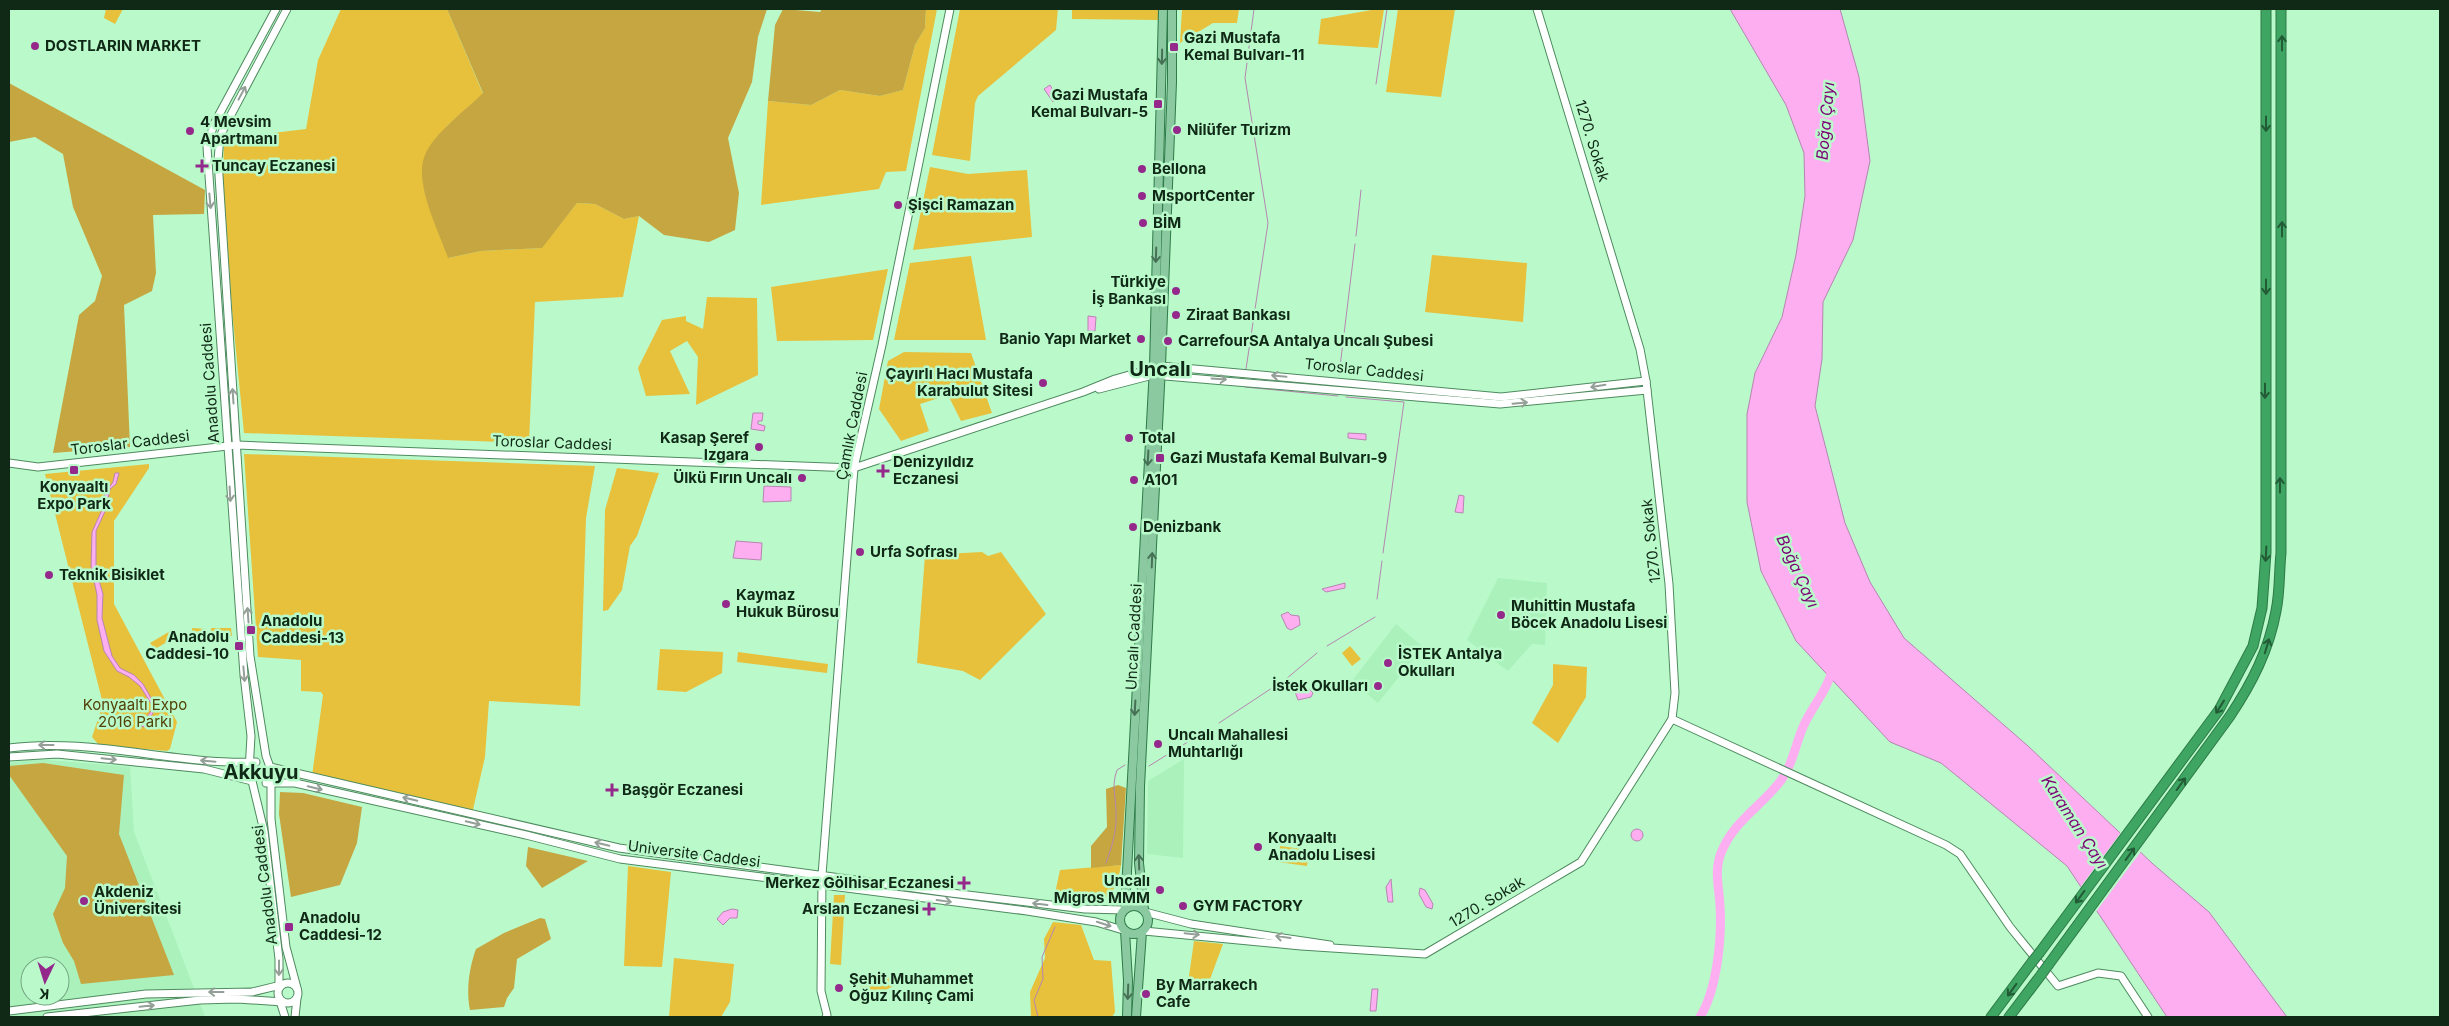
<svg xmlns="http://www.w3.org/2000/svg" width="2449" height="1026" font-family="Inter,sans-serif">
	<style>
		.built { fill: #aaf1bb; fill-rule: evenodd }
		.green { fill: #e7c03c }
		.forest { fill: #c6a640 }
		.water { fill: #fcaef1; stroke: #b586b0 }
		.pier { fill: #bafaca }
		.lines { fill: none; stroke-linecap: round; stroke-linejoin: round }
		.stream { stroke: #b586b0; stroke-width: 1 }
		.river { stroke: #fcaef1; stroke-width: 9 }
		.secondary-casing { stroke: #4e8a5f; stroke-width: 9 }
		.primary-casing { stroke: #2e7a48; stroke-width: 10 }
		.highway-casing { stroke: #2e7a48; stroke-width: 11 }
		.secondary { stroke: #fff; stroke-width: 7 }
		.primary { stroke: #8bcaa1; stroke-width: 8 }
		.highway { stroke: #3ea662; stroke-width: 9 }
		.highway-bridge-casing { stroke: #2e7a48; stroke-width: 11; stroke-linecap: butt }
		.highway-bridge { stroke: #3ea662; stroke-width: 9 }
		.oneway { stroke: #225b35 }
		.oneway2 { stroke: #477155 }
		.oneway3 { stroke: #939f97 }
		.poi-dot { fill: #94298b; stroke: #bafaca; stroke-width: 2 }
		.labels { text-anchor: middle; stroke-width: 5; stroke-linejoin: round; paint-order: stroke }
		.poi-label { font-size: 15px; font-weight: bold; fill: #102917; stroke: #bafaca; text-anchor: start }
		.street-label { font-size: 15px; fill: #102917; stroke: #bafaca }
		.park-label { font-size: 15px; fill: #524207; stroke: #bafaca }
		.water-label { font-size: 16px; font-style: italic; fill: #7d0075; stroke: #bafaca }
		.district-label { font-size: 20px; font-weight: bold; fill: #102917; stroke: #bafaca }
	</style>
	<rect width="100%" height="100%" fill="#bafaca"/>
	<g class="built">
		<polygon points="1498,578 1547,583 1545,645 1532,644 1508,671 1467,640"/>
		<polygon points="1396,624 1423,647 1378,703 1352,681"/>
		<path d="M36 759 130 767 134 832 205 1017H9V763ZM30 966H60V996H30Z"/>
		<polygon points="1184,759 1183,858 1147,854 1148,781"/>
	</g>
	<g class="green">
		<polygon points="106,9 123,9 115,24 104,18"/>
		<polygon points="341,9 447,9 483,94 446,127 448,258 481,251 541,248 577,203 595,204 624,219 639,216 623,297 535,302 529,443 244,433 232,310 223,179 224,139 306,129 318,60"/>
		<polygon points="926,9 937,9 906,171 886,172 879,189 761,205 768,101 811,105 840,90 880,96 903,90 915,45 925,28"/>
		<polygon points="960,9 1058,9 1056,30 978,96 975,103 970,161 932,155"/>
		<polygon points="1072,9 1159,10 1159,20 1072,19"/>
		<polygon points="1182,9 1239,9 1237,23 1213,23 1180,43"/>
		<polygon points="1377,9 1384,9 1378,48 1318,44 1321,19"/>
		<polygon points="1398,9 1455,9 1441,97 1386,92"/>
		<polygon points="930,167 968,174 1027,170 1032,237 913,250"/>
		<polygon points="1432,255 1527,263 1523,322 1425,312"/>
		<polygon points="971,256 986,340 894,340 910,263"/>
		<polygon points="888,269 873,340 777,341 771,287"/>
		<polygon points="707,297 757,298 758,375 696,405 698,357 687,341 670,351 690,394 646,396 638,368 662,320 686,316 686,321 703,329"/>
		<polygon points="904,352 971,353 992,413 961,421 948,395 920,404 929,431 901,441 879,409 888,361"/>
		<polygon points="244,454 595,466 586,518 580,706 489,701 485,757 472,814 312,776 323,695 321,692 301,691 301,660 258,657"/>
		<polygon points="149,464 149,468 114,521 114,604 177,722 170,749 167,751 99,745 92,737 102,707 102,700 45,474"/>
		<polygon points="617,468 659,473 637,536 630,546 622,590 608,610 603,611 605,510"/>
		<polygon points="982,552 988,556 1001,552 1046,614 980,680 963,671 917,663 925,555"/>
		<polygon points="192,628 207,629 207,636 192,635"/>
		<polygon points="211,628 231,628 232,636 211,636"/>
		<polygon points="172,630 174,638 155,649 150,643"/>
		<polygon points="1350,646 1361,659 1352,666 1342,653"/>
		<polygon points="660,649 723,652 722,673 686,692 657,690"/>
		<polygon points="738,652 828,664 827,673 737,662"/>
		<polygon points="1553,664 1587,667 1586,697 1558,743 1532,723 1553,685"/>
		<polygon points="1280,846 1309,850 1307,866 1278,862"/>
		<path d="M1121 865C1113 913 1091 902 1054 898L1060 870Z"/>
		<polygon points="628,866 671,872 662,967 624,966"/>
		<polygon points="834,895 845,895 841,965 830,964"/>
		<polygon points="1053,922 1081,925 1094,960 1111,961 1115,1012 1112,1017 1031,1017 1030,992 1045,958 1044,939"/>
		<polygon points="1194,941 1223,944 1206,990 1188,983"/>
		<polygon points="674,958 734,964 730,1002 721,1017 669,1017"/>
		<polygon points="862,974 898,978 902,979 903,981 859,1004"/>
	</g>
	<g class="forest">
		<path d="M447 9H767L758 37 752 82 728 138 739 193 735 230 709 242 664 235 639 216 624 219 595 204 577 203 542 248 481 251 448 258C439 231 413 182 425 155 434 133 466 110 483 93Z"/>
		<polygon points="783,9 820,12 822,9 926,9 925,28 915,45 903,90 880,96 840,90 811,105 768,101 775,25"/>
		<polygon points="9,83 205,190 204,214 153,215 156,273 152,291 124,305 130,447 53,453 79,315 95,301 102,276 73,207 63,154 35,137 9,142"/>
		<polygon points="43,763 124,775 119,834 174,975 81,984 74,961 63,943 53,914 65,888 67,856 9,775 9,766"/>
		<polygon points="1118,785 1126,788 1121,865 1091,868 1091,846 1107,827 1106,789"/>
		<polygon points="280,792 303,793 362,807 357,843 340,885 291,897 279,814"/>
		<polygon points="528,847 588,861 542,888 526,866"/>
		<path d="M540 918 545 919 551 939 517 959 514 988 507 998 504 1007 470 1010C466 991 469 968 476 949L504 933Z"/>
	</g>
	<g class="water">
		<polygon points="1730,9 1840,9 1859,77 1870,161 1853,240 1823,302 1822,359 1815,406 1845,523 1870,582 1904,638 2028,746 2153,864 2209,912 2287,1017 2167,1017 2067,866 1941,763 1890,742 1796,641 1761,571 1747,502 1747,414 1755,373 1782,317 1796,255 1805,196 1804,153 1786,105"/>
		<polygon points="1050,85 1058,98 1053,102 1044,89"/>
		<polygon points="1088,316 1096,317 1095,331 1088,331"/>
		<polygon points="753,413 763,413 762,421 758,421 758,424 765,426 764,431 751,429"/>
		<polygon points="1348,433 1366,434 1366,440 1348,438"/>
		<polygon points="115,473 119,473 116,484 110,489 106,509 96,531 96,570 103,594 102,618 112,656 120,668 134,675 143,684 155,705 153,713 144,727 141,726 151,711 152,705 140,686 129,677 117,671 104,651 97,620 97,595 91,566 92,532 102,510 105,493 113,482"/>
		<polygon points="764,486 791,487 791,501 763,502"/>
		<polygon points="1459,495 1464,496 1463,513 1455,512"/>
		<polygon points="736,541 762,543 761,560 733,558"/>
		<polygon points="1345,583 1345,588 1326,592 1322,589"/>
		<polygon points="1288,612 1291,615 1299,616 1300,625 1291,630 1287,628 1281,615"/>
		<polygon points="1307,687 1313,693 1311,697 1298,700 1294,689"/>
		<circle cx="1637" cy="835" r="6"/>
		<polygon points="1391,879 1393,902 1388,902 1386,887"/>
		<polygon points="1420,888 1425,890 1433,904 1432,909 1426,907 1419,894"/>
		<polygon points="732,909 738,910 737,918 730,918 723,925 717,919 723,912"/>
		<polygon points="1372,989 1378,989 1376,1011 1370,1011"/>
	</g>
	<polygon class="pier" points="2122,831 2142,850 2095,913 2079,889"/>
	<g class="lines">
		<g class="stream">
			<polyline points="1376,84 1387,9"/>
			<polyline points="1356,236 1361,190"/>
			<polyline points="1246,369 1268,223 1245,78 1254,9"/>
			<polyline points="1339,375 1355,244"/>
			<polyline points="1245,387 1338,396"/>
			<polyline points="1346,397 1404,402 1383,553"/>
			<polyline points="1377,599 1382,561"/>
			<polyline points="1327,646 1375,617"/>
			<polyline points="1286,679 1317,653"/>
			<polyline points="1219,723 1275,686"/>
			<polyline points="1149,766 1207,730"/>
			<path d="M1106 863C1112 846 1117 831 1116 813 1116 795 1111 787 1117 770L1125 765"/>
			<polyline points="1038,1017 1034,1000 1043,979 1042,957 1055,927"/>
		</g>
		<path class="river" d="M1700 1017C1717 990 1722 938 1720 906 1719 887 1714 871 1721 853 1733 822 1760 807 1779 783 1792 767 1795 746 1803 727 1812 706 1829 689 1833 666"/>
		<g class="secondary-casing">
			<g id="secondary">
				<polyline points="287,9 224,128 220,137 218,160 250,656 266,756 270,767 619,848 951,893 1085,909 1124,910"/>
				<polyline points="1099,389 1153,375 1500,404 1647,390"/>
				<polyline points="9,463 38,467 237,445 854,468 1083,392 1115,379 1161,366 1501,397 1646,381"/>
				<polyline points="1672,719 1946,845 1960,854 2010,927 2058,986 2098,973 2121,976 2148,1017"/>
				<path d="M9 748C91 737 173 765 256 762"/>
				<polyline points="9,757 57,754 204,769 252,781 264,831 279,959 279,987"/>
				<polyline points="249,771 251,736 244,675 207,147 214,124 276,9"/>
				<polyline points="271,777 271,819 286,947 297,988"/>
				<polyline points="266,783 295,783 526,835 620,859 1027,911 1096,922 1123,930"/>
				<polyline points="1145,912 1191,924 1330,945"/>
				<polyline points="1144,931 1301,946 1425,954 1581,862 1672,719 1675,693 1669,584 1646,381 1640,349 1537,9"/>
				<circle cx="288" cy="993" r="10"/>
				<polyline points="280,1001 285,1017"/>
				<polyline points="9,1011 146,994 252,992 281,985"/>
				<polyline points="47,1017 200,1000 237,999 283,1002"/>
				<polyline points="295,1017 297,998"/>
				<polyline points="826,1017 827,1015 821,991 822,875 854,468 882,345 950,9"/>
			</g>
		</g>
		<g class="primary-casing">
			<g id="primary">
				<circle cx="1134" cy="920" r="14"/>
				<polyline points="1125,909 1154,367 1163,9"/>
				<polyline points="1144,910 1139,863 1140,787 1161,366 1172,82 1172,9"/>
				<polyline points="1125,931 1128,981 1127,1017"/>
				<polyline points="1136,1017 1142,932"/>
			</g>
		</g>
		<g class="highway-casing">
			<g id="highway">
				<polyline points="2040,952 2219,710 2253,646 2262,608 2266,552 2266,9"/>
				<path d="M2049 964 2230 716C2252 683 2269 650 2276 611 2280 592 2279 572 2281 553V9"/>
				<polyline points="1991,1017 2032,962"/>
				<polyline points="2009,1017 2041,975"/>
			</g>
		</g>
		<use href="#secondary" class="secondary"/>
		<use href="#primary" class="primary"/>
		<use href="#highway" class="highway"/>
		<g class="highway-bridge-casing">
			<g id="highway-bridge">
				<polyline points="2032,962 2040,952"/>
				<polyline points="2041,975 2049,964"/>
			</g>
		</g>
		<use href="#highway-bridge" class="highway-bridge"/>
	</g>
	<defs><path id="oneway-shaft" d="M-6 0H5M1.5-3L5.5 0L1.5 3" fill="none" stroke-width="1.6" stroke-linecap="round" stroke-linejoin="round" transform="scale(1.25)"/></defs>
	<g class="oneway">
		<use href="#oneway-shaft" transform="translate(2282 43) rotate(-90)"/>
		<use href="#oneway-shaft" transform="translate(2266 124) rotate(90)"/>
		<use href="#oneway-shaft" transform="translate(2282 229) rotate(-90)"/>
		<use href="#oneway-shaft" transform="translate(2266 287) rotate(90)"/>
		<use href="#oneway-shaft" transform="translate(2265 391) rotate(90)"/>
		<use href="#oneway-shaft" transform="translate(2280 485) rotate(-90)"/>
		<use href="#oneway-shaft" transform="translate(2266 554) rotate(93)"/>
		<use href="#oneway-shaft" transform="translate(2267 646) rotate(-73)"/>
		<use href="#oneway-shaft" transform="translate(2220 707) rotate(122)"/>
		<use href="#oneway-shaft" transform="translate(2181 784) rotate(-54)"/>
		<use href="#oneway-shaft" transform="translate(2130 854) rotate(-54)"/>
		<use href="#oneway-shaft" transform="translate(2080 897) rotate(126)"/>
		<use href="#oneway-shaft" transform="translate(2012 990) rotate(126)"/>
	</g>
	<g class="oneway2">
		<use href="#oneway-shaft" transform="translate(1162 57) rotate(91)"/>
		<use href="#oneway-shaft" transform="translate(1156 255) rotate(92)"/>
		<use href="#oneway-shaft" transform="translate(1148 458) rotate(93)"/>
		<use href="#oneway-shaft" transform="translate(1152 560) rotate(-88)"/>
		<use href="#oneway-shaft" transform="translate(1135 708) rotate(93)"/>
		<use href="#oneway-shaft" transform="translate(1139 862) rotate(-92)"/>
		<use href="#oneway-shaft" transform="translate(1128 992) rotate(92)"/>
	</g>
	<g class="oneway3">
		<use href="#oneway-shaft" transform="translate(242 93) rotate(-62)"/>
		<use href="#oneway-shaft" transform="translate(210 201) rotate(85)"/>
		<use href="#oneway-shaft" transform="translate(1279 376) rotate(-175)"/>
		<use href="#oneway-shaft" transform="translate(1219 379) rotate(4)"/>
		<use href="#oneway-shaft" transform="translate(1598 386) rotate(171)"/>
		<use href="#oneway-shaft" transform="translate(233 396) rotate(-94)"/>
		<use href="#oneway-shaft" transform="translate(1520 403) rotate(-5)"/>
		<use href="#oneway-shaft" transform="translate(230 494) rotate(87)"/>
		<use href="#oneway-shaft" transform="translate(248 615) rotate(-94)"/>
		<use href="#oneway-shaft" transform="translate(244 674) rotate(85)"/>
		<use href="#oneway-shaft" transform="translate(46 745) rotate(-180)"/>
		<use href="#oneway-shaft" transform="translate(109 759) rotate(6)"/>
		<use href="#oneway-shaft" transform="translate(208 761) rotate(-175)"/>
		<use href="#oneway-shaft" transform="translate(315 788) rotate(13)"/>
		<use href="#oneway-shaft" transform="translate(410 799) rotate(-167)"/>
		<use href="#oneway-shaft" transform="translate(473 823) rotate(13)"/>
		<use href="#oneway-shaft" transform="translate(602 844) rotate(-167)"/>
		<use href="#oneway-shaft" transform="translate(944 901) rotate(8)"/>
		<use href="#oneway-shaft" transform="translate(1040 904) rotate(-173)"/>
		<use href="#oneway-shaft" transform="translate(1104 924) rotate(18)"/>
		<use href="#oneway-shaft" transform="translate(1192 934) rotate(6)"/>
		<use href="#oneway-shaft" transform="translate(1283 937) rotate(-172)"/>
		<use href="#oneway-shaft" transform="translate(279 968) rotate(90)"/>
		<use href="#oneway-shaft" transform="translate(216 992) rotate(180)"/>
		<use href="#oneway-shaft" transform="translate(147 1006) rotate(-6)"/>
	</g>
	<g class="poi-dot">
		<circle cx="35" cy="46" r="5"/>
		<rect x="1169" y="42" width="10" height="10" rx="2.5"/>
		<rect x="1153" y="99" width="10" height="10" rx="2.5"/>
		<circle cx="1177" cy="130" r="5"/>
		<circle cx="190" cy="131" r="5"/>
		<path d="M199.5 158.5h5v5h5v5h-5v5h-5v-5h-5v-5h5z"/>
		<circle cx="1142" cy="169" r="5"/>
		<circle cx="1142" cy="196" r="5"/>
		<circle cx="898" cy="205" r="5"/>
		<circle cx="1143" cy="223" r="5"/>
		<circle cx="1176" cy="291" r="5"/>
		<circle cx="1176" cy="315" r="5"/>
		<circle cx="1141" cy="339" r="5"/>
		<circle cx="1168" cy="341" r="5"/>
		<circle cx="1043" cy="383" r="5"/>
		<circle cx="1129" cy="438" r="5"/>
		<circle cx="759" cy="447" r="5"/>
		<rect x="1155" y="453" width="10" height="10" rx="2.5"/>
		<rect x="69" y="465" width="10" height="10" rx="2.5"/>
		<path d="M880.5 463.5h5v5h5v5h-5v5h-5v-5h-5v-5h5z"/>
		<circle cx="802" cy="478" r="5"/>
		<circle cx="1134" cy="480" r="5"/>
		<circle cx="1133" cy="527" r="5"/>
		<circle cx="860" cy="552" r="5"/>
		<circle cx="49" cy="575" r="5"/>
		<circle cx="726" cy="604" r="5"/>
		<circle cx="1501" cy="615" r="5"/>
		<rect x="246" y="625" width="10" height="10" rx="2.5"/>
		<rect x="234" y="641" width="10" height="10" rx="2.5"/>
		<circle cx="1388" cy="663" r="5"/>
		<circle cx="1378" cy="686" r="5"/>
		<circle cx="1158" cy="744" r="5"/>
		<path d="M609.5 782.5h5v5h5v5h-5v5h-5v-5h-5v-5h5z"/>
		<circle cx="1258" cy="847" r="5"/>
		<path d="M961.5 875.5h5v5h5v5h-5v5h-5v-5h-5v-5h5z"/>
		<circle cx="1160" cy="890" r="5"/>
		<circle cx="84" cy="901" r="5"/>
		<circle cx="1183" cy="906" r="5"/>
		<path d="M926.5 901.5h5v5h5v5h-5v5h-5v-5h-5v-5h5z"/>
		<rect x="284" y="922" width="10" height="10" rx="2.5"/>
		<circle cx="839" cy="988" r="5"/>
		<circle cx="1146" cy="994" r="5"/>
	</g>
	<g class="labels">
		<g class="poi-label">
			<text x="1184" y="43">Gazi Mustafa<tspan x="1184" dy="17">Kemal Bulvarı-11</tspan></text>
			<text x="45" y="51">DOSTLARIN MARKET</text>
			<text x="1148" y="100" text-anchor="end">Gazi Mustafa<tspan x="1148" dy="17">Kemal Bulvarı-5</tspan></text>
			<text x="200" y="127">4 Mevsim<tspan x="200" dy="17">Apartmanı</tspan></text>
			<text x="1187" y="135">Nilüfer Turizm</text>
			<text x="212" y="171">Tuncay Eczanesi</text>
			<text x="1152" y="174">Bellona</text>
			<text x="1152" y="201">MsportCenter</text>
			<text x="908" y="210">Şişci Ramazan</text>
			<text x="1153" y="228">BİM</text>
			<text x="1166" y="287" text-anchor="end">Türkiye<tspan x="1166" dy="17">İş Bankası</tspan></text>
			<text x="1186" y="320">Ziraat Bankası</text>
			<text x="1131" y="344" text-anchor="end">Banio Yapı Market</text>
			<text x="1178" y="346">CarrefourSA Antalya Uncalı Şubesi</text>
			<text x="1033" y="379" text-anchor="end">Çayırlı Hacı Mustafa<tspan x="1033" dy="17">Karabulut Sitesi</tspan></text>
			<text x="749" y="443" text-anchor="end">Kasap Şeref<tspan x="749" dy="17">Izgara</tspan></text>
			<text x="1139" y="443">Total</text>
			<text x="1170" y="463">Gazi Mustafa Kemal Bulvarı-9</text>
			<text x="893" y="467">Denizyıldız<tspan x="893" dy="17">Eczanesi</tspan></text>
			<text x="792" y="483" text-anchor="end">Ülkü Fırın Uncalı</text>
			<text x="1144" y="485">A101</text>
			<text x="74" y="492" text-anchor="middle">Konyaaltı<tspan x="74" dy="17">Expo Park</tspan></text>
			<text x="1143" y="532">Denizbank</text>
			<text x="870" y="557">Urfa Sofrası</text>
			<text x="59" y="580">Teknik Bisiklet</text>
			<text x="736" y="600">Kaymaz<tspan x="736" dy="17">Hukuk Bürosu</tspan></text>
			<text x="1511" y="611">Muhittin Mustafa<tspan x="1511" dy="17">Böcek Anadolu Lisesi</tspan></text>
			<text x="261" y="626">Anadolu<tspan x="261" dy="17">Caddesi-13</tspan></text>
			<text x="229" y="642" text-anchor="end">Anadolu<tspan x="229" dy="17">Caddesi-10</tspan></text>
			<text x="1398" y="659">İSTEK Antalya<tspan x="1398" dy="17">Okulları</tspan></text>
			<text x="1368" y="691" text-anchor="end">İstek Okulları</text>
			<text x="1168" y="740">Uncalı Mahallesi<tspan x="1168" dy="17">Muhtarlığı</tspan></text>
			<text x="622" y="795">Başgör Eczanesi</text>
			<text x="1268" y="843">Konyaaltı<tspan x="1268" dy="17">Anadolu Lisesi</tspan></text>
			<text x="1150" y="886" text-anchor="end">Uncalı<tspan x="1150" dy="17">Migros MMM</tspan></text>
			<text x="954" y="888" text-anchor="end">Merkez Gölhisar Eczanesi</text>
			<text x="94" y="897">Akdeniz<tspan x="94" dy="17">Üniversitesi</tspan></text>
			<text x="1193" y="911">GYM FACTORY</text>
			<text x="919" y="914" text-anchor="end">Arslan Eczanesi</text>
			<text x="299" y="923">Anadolu<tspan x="299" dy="17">Caddesi-12</tspan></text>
			<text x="849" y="984">Şehit Muhammet<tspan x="849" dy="17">Oğuz Kılınç Cami</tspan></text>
			<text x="1156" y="990">By Marrakech<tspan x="1156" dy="17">Cafe</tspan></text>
		</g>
		<g class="street-label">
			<text transform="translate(1592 141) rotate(73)" y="5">1270. Sokak</text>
			<text transform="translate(1364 370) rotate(6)" y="5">Toroslar Caddesi</text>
			<text transform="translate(210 383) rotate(-94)" y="5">Anadolu Caddesi</text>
			<text transform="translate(852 426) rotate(-79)" y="5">Çamlık Caddesi</text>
			<text transform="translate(130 443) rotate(-7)" y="5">Toroslar Caddesi</text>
			<text transform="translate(552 443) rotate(2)" y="5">Toroslar Caddesi</text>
			<text transform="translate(1651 541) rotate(-96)" y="5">1270. Sokak</text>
			<text transform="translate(1134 637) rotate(-87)" y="5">Uncalı Caddesi</text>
			<text transform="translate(694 854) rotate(7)" y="5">Universite Caddesi</text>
			<text transform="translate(265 885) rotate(-97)" y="5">Anadolu Caddesi</text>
			<text transform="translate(1487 902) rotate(-31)" y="5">1270. Sokak</text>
		</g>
		<g class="park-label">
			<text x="135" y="710">Konyaaltı Expo<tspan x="135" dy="17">2016 Parkı</tspan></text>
		</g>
		<g class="water-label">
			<text transform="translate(1825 121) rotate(-85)" y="6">Boğa Çayı</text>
			<text transform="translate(1798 571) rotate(65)" y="6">Boğa Çayı</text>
			<text transform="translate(2075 822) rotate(57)" y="6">Karaman Çayı</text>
		</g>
		<g class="district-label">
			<text x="1160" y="376">Uncalı</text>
			<text x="261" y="779">Akkuyu</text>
		</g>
	</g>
	<rect width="2449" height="1026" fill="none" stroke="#102917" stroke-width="20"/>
	<g transform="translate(45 981) rotate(184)"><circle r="24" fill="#bafaca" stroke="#76a682"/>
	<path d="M0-4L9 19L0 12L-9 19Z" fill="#94298b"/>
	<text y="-8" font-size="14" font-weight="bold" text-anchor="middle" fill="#102917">K</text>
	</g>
</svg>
